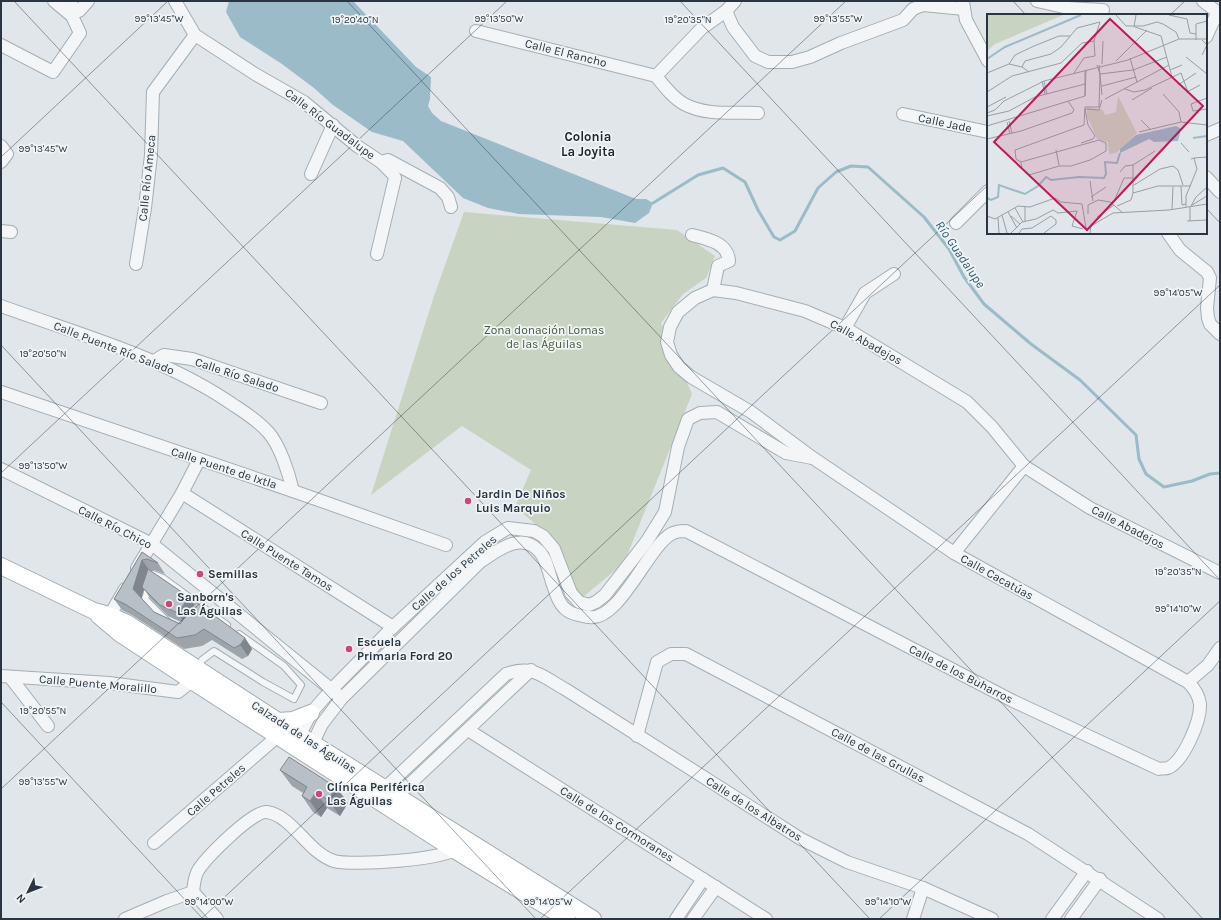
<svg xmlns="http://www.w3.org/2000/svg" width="1221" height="920" font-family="Karla,sans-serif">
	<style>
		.green { fill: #c9d3c1 }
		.water { fill: #9bbbc9 }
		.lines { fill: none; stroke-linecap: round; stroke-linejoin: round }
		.stream { stroke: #9bbbc9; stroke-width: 3 }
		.service-casing { stroke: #a5aeb3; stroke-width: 8 }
		.minor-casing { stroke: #a5aeb3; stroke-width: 14 }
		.secondary-casing { stroke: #a5aeb3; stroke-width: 18 }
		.service { stroke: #f3f5f7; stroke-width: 6 }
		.minor { stroke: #f3f5f7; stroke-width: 12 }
		.secondary { stroke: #fff; stroke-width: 16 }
		.wall { fill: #9da5aa; fill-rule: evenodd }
		.shaded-wall { fill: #80868b }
		.building { fill: #b7c0c6; stroke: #80868b }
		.ticks { fill: none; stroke: #293641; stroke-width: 1; stroke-opacity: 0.45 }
		.poi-dot { fill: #ce4577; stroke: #f0f4f6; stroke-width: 1.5 }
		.labels { text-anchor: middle; stroke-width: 3.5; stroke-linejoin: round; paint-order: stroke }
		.street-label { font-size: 12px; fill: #293641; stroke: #f0f4f6 }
		.park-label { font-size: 12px; fill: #455c36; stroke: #f0f4f6 }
		.poi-label { font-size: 12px; font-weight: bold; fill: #293641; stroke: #f0f4f6; text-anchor: start }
		.neighbourhood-label { font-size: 13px; font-weight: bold; fill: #1b2731; stroke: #f0f4f6 }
		.water-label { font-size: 13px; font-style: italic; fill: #325e75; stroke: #f0f4f6 }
		.inset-river { fill: none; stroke: #9bbbc9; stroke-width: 2 }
		.inset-road { fill: none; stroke: #97a0a6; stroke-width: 1 }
		.view { fill: #c2185b; fill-opacity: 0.15; stroke: #c2185b; stroke-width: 2 }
		.inset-edge { fill: none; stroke: #293641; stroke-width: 2 }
		.ticks-label { font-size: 10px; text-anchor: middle; fill: #293641; stroke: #f0f4f6; stroke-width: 3.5; stroke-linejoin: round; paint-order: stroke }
	</style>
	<rect width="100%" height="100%" fill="#e0e6e9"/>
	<polygon class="green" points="464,212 677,230 715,256 706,278 683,294 661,323 692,394 624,563 578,601 539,527 515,507 531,470 462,426 371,495 434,296"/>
	<polygon class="water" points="229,1 353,1 416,67 431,77 430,99 428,106 432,113 441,121 636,199 646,199 653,203 649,213 635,223 601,217 519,214 488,208 463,198 403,141 372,132 333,105 314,88 282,64 240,37 226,12"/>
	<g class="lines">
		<polyline class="stream" points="653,203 698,175 723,168 745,182 758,210 774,237 780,240 795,231 818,188 836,172 851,166 868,167 924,217 949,249 964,277 984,304 1031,344 1080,380 1136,435 1139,459 1146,474 1164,487 1192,481 1210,474 1220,473"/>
		<g class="service-casing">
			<g id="service">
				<polyline points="152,578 153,574 163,578 227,625"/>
				<polyline points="149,586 145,599 167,621"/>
				<polyline points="198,669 202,660 214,651 263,682 294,699 301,685 284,666 239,634"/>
			</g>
		</g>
		<g class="minor-casing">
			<g id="minor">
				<polyline points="65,1 79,11 88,1"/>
				<polyline points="175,1 195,35 255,74 304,102 357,146 381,162 388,160 440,188 448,197 451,207"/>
				<path d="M735 1 726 11 702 28 656 76C664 86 673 98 684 104 706 116 734 112 758 113"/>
				<polyline points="1037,1 1068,8 1103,10"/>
				<polyline points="1203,1 1220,14"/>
				<polyline points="963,2 966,20 988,61"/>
				<polyline points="726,11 733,27 755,56 768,62 792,62 810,57 841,43 903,20 913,9 923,5 964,9"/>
				<polyline points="476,31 656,76"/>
				<polyline points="1206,37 1217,13"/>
				<polyline points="1,45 53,72 80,33 72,16 54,1"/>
				<polyline points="903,114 988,132"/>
				<polyline points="1206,135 1220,129"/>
				<polyline points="1,146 7,154 1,162"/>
				<polyline points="311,174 333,125"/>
				<polyline points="1206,177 1220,192"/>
				<polyline points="956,223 988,191"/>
				<polyline points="1,231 11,232"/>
				<polyline points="1168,233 1180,250 1207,272 1210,278 1207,308 1208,318 1210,324 1220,334"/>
				<path d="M692 235C708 239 728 243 729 261L718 266 713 290"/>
				<polyline points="377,254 395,178 393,174 381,162"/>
				<polyline points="136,264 145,208 151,155 153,92 195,35"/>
				<path d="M1 306C80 335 165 357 235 406 246 413 259 422 268 432 280 445 289 474 293 491"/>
				<polyline points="845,328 865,293 894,274"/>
				<polyline points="154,361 164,355 192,359 321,403"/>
				<polyline points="1,392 293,491 446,545"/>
				<polyline points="1,469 152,544 337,694"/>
				<polyline points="182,493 393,627"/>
				<polyline points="954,553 1024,466"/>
				<polyline points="137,568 182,493 199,460"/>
				<polyline points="106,622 125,589"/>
				<polyline points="1,676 109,683 178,692 192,681"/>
				<polyline points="10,677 48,726"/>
				<polyline points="1188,682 1208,665 1220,648"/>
				<polyline points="468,730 766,919"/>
				<polyline points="637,736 657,662 671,654 686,654 1028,834 1158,919"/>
				<polyline points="296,742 311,713 332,689 393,627 485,542 508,528 534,531 543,536 554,549 571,593 579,602 589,605 596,602 605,595 647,541 665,512 678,447 688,419 700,413 717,412 786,453 812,458"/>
				<path d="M309 751 322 724 341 699 480 562C497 551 521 531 539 551 547 559 549 574 553 585 556 594 559 605 568 611 572 614 582 616 588 617 619 623 647 548 671 534 676 531 681 531 686 531L1013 701 1159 769C1161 768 1166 769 1168 768 1184 761 1201 720 1200 704 1199 696 1194 688 1188 682L954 553 813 458 751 412 691 377 679 367 671 355 667 342 670 327 678 312 695 298 713 290 736 293 805 311 845 328 967 402 992 427 1024 466 1090 508 1220 573"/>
				<path d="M385 788 506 674C533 664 543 677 565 689L801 839 847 862 923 888 992 919"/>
				<polyline points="397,796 531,670"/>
				<polyline points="154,843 278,736"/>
				<polyline points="125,919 167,901 193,892"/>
				<path d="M217 919 193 892C194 885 194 876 199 869 207 857 253 810 267 812 293 816 307 852 334 861 351 866 449 860 459 847"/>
				<polyline points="676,919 703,879"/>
				<polyline points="693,919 716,887"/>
				<polyline points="913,919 923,888"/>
				<polyline points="1052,919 1087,871"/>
				<polyline points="1071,919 1100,879"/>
			</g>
		</g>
		<g class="secondary-casing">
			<g id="secondary">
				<polyline points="1,566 94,611 109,615 127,623 301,736 593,919"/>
				<polyline points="99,616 119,633 192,681 456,851 567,919"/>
				<polyline points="278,721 293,720 311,713"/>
			</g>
		</g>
		<use href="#service" class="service"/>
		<use href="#minor" class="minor"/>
		<use href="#secondary" class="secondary"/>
	</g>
	<g class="wall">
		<path d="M142 552 158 563 165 574 154 570 151 571 194 605 245 638 252 649 248 656 242 659 212 640 202 646 184 649 132 615 122 610 114 599ZM144 589 150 598 168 616 181 622 180 624 154 612 141 598Z"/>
		<polygon points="280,770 336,787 348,803 340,816 327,808 321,817 313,812 302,796 303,793 292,786"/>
	</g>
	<g class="shaded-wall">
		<polygon points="142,560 150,571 142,587 144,589 141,600 133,589"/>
		<polygon points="189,597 197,608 185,624 178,613"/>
		<polygon points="245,638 252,649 248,656 240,645"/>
		<polygon points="336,787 348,803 340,816 328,800"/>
		<polygon points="316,792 327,808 321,817 310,801"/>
	</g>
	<g class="building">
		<polygon points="142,552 158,563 147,559 142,560 133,589 154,612 180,624 196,602 245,638 240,645 234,648 204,629 195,635 177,638 125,604 114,599"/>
		<polygon points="148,569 189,597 178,613 160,605 142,587"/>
		<polygon points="289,757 336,787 328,800 316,792 310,801 302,796 307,787 280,770"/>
	</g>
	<path class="ticks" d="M14 1 870 919M347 1 1203 919M680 1 1220 580M1013 1 1026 15M1170 15 1185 1M1 157 168 1M1206 208 1220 223M1 345 536 919M1 473 507 1M1 702 203 919M1 789 846 1M201 919 988 185M540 919 1220 285M879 919 1220 601M1218 919 1220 917"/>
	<g class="poi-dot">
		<circle cx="468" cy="501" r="4"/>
		<circle cx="200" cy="574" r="4"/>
		<circle cx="169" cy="604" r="4"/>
		<circle cx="349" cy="649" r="4"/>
		<circle cx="319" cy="794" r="4"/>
	</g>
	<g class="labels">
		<g class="street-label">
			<text transform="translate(566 53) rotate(14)" y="4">Calle El Rancho</text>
			<text transform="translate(945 123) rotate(12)" y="4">Calle Jade</text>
			<text transform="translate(330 124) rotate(37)" y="4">Calle Río Guadalupe</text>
			<text transform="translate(147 178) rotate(-84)" y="4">Calle Río Ameca</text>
			<text transform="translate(866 342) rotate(29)" y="4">Calle Abadejos</text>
			<text transform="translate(114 348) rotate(21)" y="4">Calle Puente Río Salado</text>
			<text transform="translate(237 375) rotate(18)" y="4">Calle Río Salado</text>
			<text transform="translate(224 468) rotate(18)" y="4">Calle Puente de Ixtla</text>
			<text transform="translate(115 527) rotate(27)" y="4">Calle Río Chico</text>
			<text transform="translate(1128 527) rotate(27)" y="4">Calle Abadejos</text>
			<text transform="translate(287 560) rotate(32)" y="4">Calle Puente Tamos</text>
			<text transform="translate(454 573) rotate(-41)" y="4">Calle de los Petreles</text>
			<text transform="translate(997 577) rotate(29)" y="4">Calle Cacatúas</text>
			<text transform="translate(961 674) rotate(27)" y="4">Calle de los Buharros</text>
			<text transform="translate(98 684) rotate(5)" y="4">Calle Puente Moralillo</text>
			<text transform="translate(304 737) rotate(33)" y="4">Calzada de las Águilas</text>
			<text transform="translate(878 755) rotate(28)" y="4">Calle de las Grullas</text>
			<text transform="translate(216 790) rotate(-41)" y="4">Calle Petreles</text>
			<text transform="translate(754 809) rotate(32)" y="4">Calle de los Albatros</text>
			<text transform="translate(617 824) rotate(32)" y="4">Calle de los Cormoranes</text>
		</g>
		<g class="park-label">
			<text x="544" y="334">Zona donación Lomas<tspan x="544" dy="14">de las Águilas</tspan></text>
		</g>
		<g class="poi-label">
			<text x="476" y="498">Jardin De Niños<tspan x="476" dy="14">Luis Marquio</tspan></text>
			<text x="208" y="578">Semillas</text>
			<text x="177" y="601">Sanborn's<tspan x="177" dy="14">Las Águilas</tspan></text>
			<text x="357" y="646">Escuela<tspan x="357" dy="14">Primaria Ford 20</tspan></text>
			<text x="327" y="791">Clínica Periférica<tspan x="327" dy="14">Las Águilas</tspan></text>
		</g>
		<g class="neighbourhood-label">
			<text x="588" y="141">Colonia<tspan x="588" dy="15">La Joyita</tspan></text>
		</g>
		<g class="water-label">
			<text transform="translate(961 254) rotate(56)" y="5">Río Guadalupe</text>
		</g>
	</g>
	<g transform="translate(987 14)">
		<rect width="220" height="220" fill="#e0e6e9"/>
		<path d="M0 1H76L8 30 0 37ZM131 82 150 119 129 139 122 140 121 128 110 125 100 102V93L116 96 118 101 129 98Z" fill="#c9d3c1"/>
		<path d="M189 112 194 115 191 127 167 128 162 125 133 139V135L149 121Z" fill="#9bbbc9"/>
		<path class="inset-river" d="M0 45 18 33 94 1M206 124 220 122M0 184 4 186 11 183 12 171 38 180 51 172 59 163 64 166 92 163 117 164 119 160 118 148 130 149 133 139"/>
		<path class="inset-road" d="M129 1 139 12H156L170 8 176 10 189 18 192 25M182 1 200 5 203 19 209 20M147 13 149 1M148 13 174 22 185 63M209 26V10L220 7M215 41 220 31 215 26M199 43 220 60M143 44 150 68M129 47 160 16M22 50 28 41 47 32 72 22H83M115 50 116 27M112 51 115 81M35 53 38 47 64 40 74 33 90 14 113 8 107 27M183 56 195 51M98 57V82M0 59 22 50 35 53 42 58M113 60 146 56 180 43M55 67 58 80M57 67 60 80M191 71 209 59M115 72 149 63M138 75 147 78 158 76 194 59 201 78M0 78 25 62 74 49 95 29 107 27 108 42 97 44 87 59M200 78 213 71M176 80 192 98 194 108M98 82 99 56M220 84 204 90 206 97 220 95M118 85 182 51M145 86 165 74M0 93 19 83M0 99 8 96 17 87 57 67 141 46 192 25H220M0 102 22 97 48 83 98 70M154 106 163 115M22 107 25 119M20 108 23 120M0 112 98 82M152 118 194 108 220 111M0 125 34 117 85 99 87 96 81 87M112 126 119 129V137L103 146 84 152H72L42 161 35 155 34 148ZM94 129 106 125 108 122 101 111 98 95 112 96 115 86M194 129 202 138M69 136 72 151M207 144 220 143M34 148 29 145 28 136 97 111 98 93H112L113 60 110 51M146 151 168 137M103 167 106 187M147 171 173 155 186 152 191 156 196 171M194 172 195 191 199 190M146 179 171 172H204M104 183 119 173M124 189 128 185 137 164H146M205 191 220 182M130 192 144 186 146 179V151L138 152 133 158M204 192 209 183 220 173M38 193V207M199 193V182L210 155 207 144 204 145M203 193V207M28 194 36 208M185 195 186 173M21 198 30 214M101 200V191L111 186 123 188 135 198M15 201 20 219M0 202 8 205 31 192 43 193 68 184 74 188 95 190 99 214M24 202 33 210M110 203 127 191M11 204 12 219M200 207 220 206M24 219 35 208 49 205 66 196 71 199 90 197 85 212 96 215M32 219 35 215 45 214 64 202 69 206V210L57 219M103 219 104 212 126 199 182 196 220 190"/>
		<path class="view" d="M123 5 216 92 100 216 7 128Z"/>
		<rect width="220" height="220" class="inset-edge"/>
	</g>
	<g class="ticks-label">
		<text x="159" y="22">99°13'45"W</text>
		<text x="499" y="22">99°13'50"W</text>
		<text x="838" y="22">99°13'55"W</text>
		<text x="355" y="23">19°20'40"N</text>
		<text x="688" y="23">19°20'35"N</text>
		<text x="43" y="152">99°13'45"W</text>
		<text x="1178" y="296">99°14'05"W</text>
		<text x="43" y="357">19°20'50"N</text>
		<text x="43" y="469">99°13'50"W</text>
		<text x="1178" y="575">19°20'35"N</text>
		<text x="1178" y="612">99°14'10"W</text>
		<text x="43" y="714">19°20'55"N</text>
		<text x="43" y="785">99°13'55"W</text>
		<text x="209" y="905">99°14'00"W</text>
		<text x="548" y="905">99°14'05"W</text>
		<text x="888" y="905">99°14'10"W</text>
	</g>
	<rect width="1221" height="920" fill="none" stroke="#293641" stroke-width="4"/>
	<g transform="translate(28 892) rotate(227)" stroke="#f0f4f6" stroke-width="3" paint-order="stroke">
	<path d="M0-3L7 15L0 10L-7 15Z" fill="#293641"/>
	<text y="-6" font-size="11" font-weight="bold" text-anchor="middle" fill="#293641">N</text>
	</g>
</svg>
